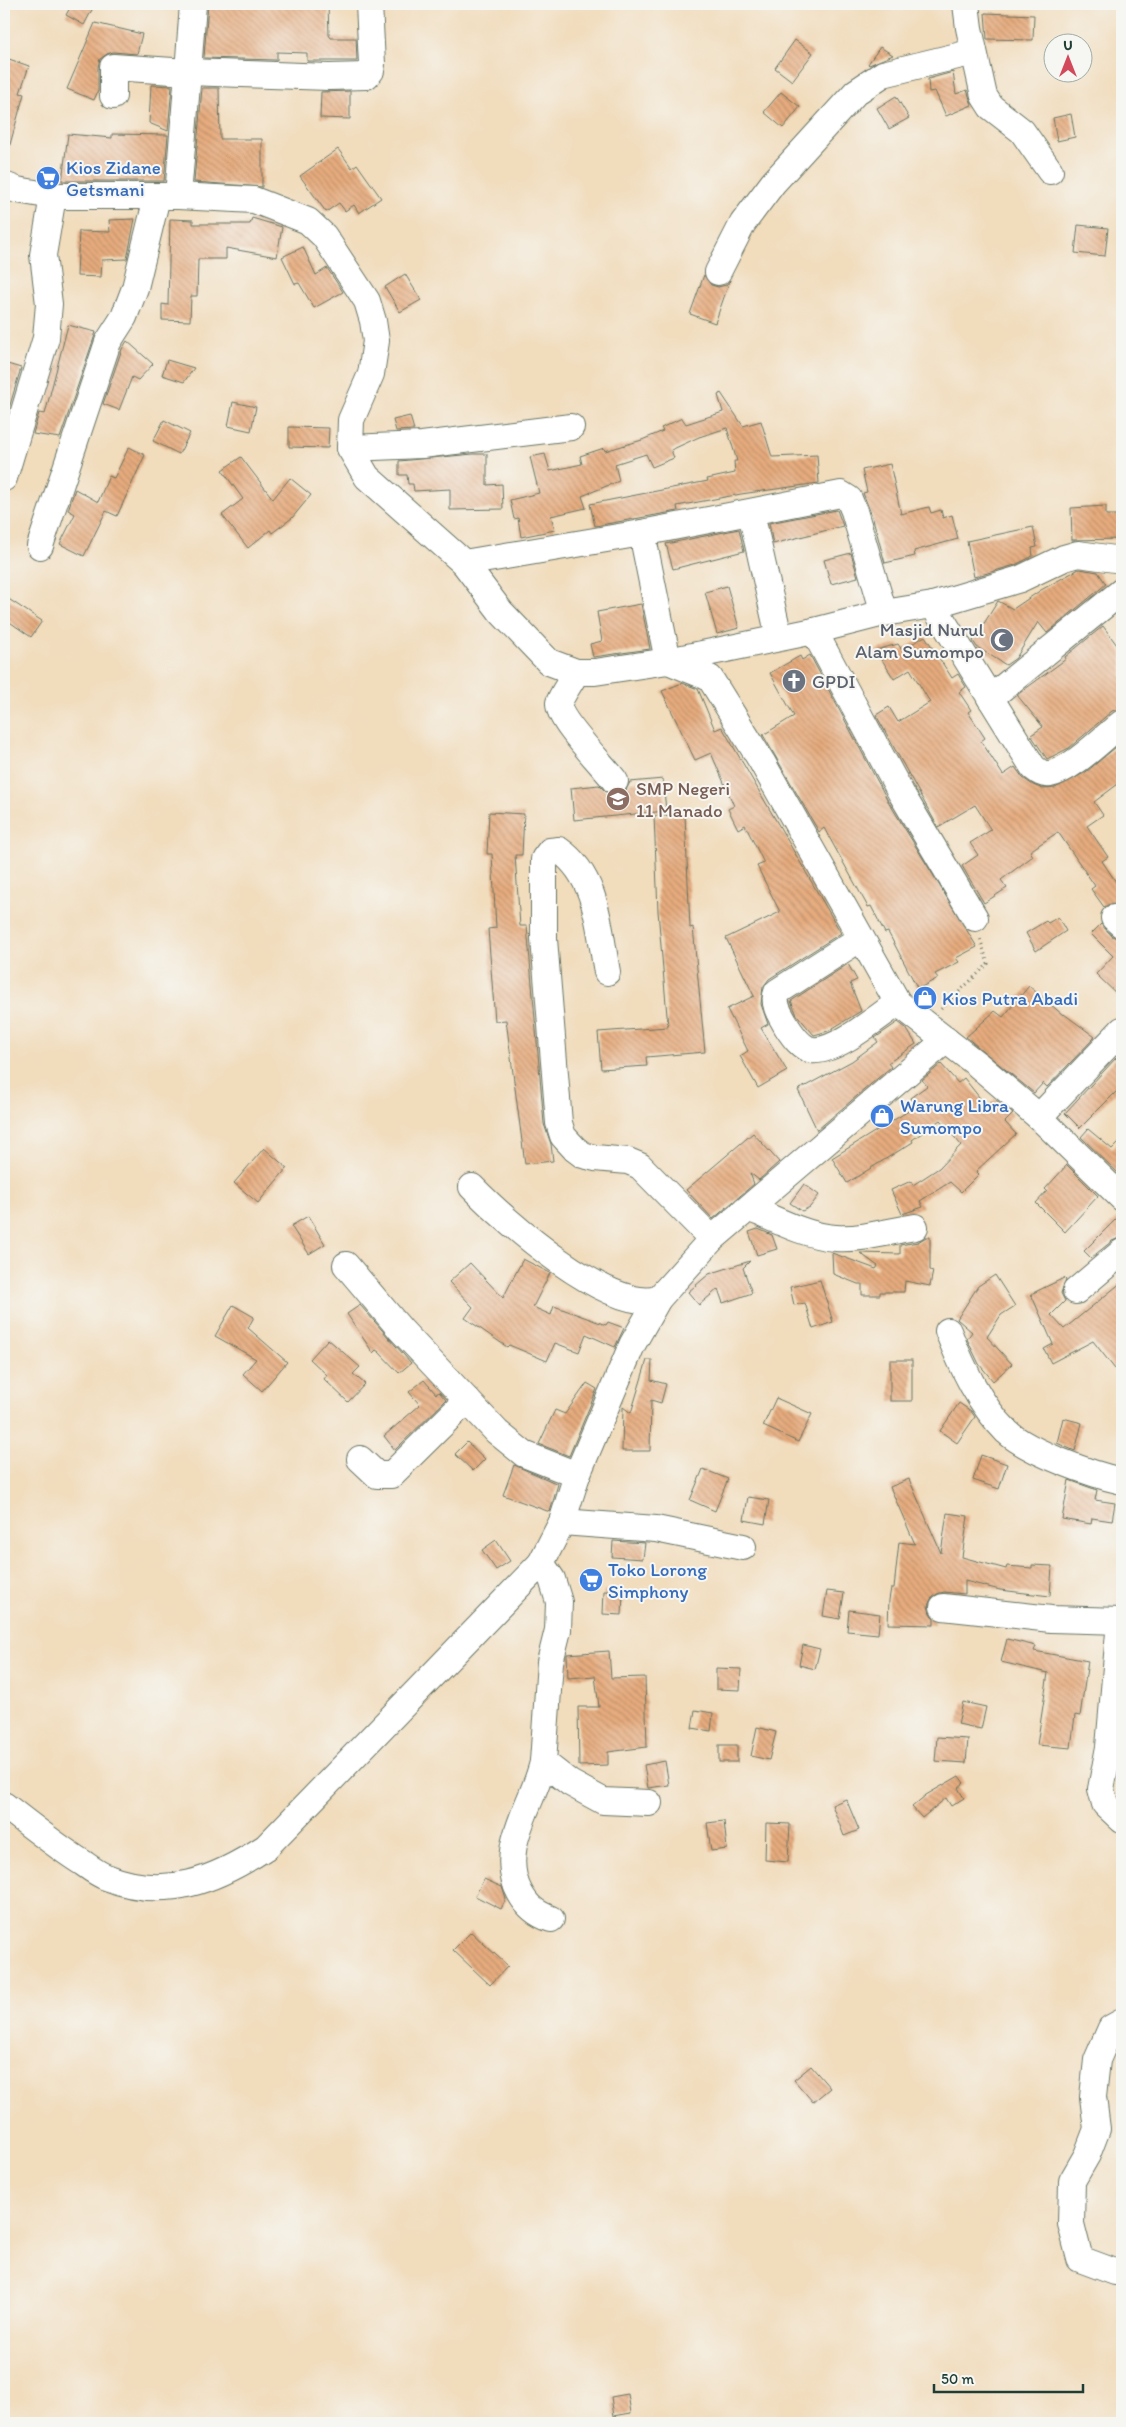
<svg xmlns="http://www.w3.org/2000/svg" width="1126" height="2427" font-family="Itim,sans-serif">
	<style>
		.building { fill: url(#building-back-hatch) }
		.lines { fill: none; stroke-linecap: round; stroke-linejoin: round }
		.minor-casing { stroke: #687564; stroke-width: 28 }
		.path { stroke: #687564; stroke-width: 3; stroke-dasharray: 1 4; stroke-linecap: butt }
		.minor { stroke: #fff; stroke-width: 26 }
		.labels { text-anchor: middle; stroke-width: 4; stroke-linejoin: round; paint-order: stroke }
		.shop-label { font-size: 19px; fill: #366cbe; stroke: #f6f6f2; text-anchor: start }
		.worship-label { font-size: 19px; fill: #5b616d; stroke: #f6f6f2; text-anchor: end }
		.education-label { font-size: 19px; fill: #785e54; stroke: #f6f6f2; text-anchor: start }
	</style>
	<defs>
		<pattern id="building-back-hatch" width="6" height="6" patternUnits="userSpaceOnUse" patternTransform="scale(1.25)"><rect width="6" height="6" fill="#e7ac7e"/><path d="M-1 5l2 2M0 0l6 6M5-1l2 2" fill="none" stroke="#bb8d68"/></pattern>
	</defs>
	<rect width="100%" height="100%" fill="#f6f6f2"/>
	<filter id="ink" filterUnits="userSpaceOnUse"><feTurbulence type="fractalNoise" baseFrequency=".02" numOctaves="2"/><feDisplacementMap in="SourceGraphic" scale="10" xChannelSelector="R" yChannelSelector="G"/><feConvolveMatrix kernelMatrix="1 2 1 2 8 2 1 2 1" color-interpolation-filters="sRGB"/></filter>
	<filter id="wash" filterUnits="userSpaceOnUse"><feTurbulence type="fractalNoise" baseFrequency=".0096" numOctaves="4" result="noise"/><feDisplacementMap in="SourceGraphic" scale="20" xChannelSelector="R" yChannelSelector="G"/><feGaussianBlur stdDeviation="1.12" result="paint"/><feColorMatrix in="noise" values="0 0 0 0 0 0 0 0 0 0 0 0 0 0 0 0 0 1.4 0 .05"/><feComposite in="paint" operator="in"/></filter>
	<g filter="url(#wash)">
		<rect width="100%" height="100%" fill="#f1dcbc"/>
		<g id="blocks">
			<g class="building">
				<polygon points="72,4 95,4 84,25 66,15"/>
				<polygon points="208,4 328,4 329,35 331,38 356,38 357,61 307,61 307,53 277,52 277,60 204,58"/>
				<polygon points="985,13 1034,15 1033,40 987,39"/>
				<polygon points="95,23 142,34 137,54 113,52 107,54 100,59 98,67 98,91 94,100 67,89"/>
				<polygon points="795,40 813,53 792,81 775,68"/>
				<polygon points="880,47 893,55 869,65 868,64"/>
				<polygon points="9,59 29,66 20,93 24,94 9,148 4,147 4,74"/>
				<polygon points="953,72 956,94 967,90 972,105 946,116 935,91 929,92 928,79"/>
				<polygon points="151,85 172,86 168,131 149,123"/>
				<polygon points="202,88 219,88 220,139 262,139 262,187 194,182"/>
				<polygon points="350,91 350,119 320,118 321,92"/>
				<polygon points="781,92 800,107 783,128 764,112"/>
				<polygon points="896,96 909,118 889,129 877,108"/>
				<polygon points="1071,114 1075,137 1057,141 1053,118"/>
				<polygon points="68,134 112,138 112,134 168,135 164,181 62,181"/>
				<polygon points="338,149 352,168 357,164 381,198 359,213 354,205 345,211 339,203 326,212 300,176"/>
				<polygon points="252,218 282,227 277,257 226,248 226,259 198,259 197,296 191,296 190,321 162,320 162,304 168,305 170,219 193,220 193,224 250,224"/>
				<polygon points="135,219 127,259 102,260 101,277 77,276 79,231 110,232 109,220"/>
				<polygon points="1078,225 1108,228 1105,256 1075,253"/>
				<polygon points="303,247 316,275 327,268 343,292 314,308 299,283 295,284 282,257"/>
				<polygon points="405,274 421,300 400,312 385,287"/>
				<polygon points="704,275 711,285 718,287 726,285 730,280 715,323 690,314"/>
				<polygon points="68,325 96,332 60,438 33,434 39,413 45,414"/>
				<polygon points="127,341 153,364 138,380 132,377 119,410 103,404 122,349"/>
				<polygon points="167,360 194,368 184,382 162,375"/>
				<polygon points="4,363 21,368 6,418 4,417"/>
				<polygon points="721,393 743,426 761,421 772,457 817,455 819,483 741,494 677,506 678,511 595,526 590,504 708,481 707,479 735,473 734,461 737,461 727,428 699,437 671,450 674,458 652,467 646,454 615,464 619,481 582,496 586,508 551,516 555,530 521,537 518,518 514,519 510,500 539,493 530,457 545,454 550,471 582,464 580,456 604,448 605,451 642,440 663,431 661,428 682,418 686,424 723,412 718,395"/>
				<polygon points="233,402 256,407 251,431 228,426"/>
				<polygon points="410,416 414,430 396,431 393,420"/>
				<polygon points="164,420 190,433 179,454 153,441"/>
				<polygon points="289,427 329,428 328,448 289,447"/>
				<polygon points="129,447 145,455 117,516 106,511 84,556 60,544 75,514 68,510 75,489 98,502 109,476 114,478"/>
				<polygon points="473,454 487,454 487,485 502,484 503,509 450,510 450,489 414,491 413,484 408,484 407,475 399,475 399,461"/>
				<polygon points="241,457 273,499 290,478 311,495 292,518 272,533 270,530 248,548 222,515 243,499 222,470"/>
				<polygon points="890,464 901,514 929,507 931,513 941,510 943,518 952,515 958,539 914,551 915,556 885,563 873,519 863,493 867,492 862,470"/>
				<polygon points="1106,506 1106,515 1122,515 1122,539 1072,540 1071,508"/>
				<polygon points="837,510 843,526 773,544 769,523"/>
				<polygon points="1033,527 1037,547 1032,548 1033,556 1015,565 974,577 967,541"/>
				<polygon points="739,529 744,551 673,569 666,544"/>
				<polygon points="851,553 858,577 831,584 824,560"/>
				<polygon points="1079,569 1098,572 1106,584 1047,633 1038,622 1016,658 1006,665 977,647 973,641 998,601 1013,609 1041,590"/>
				<polygon points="727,586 739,628 717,634 705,592"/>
				<polygon points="4,596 42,621 31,637 4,618"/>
				<polygon points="641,604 650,649 593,657 590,644 602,641 597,612"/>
				<polygon points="1103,626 1122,652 1122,708 1112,711 1069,748 1047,759 1031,735 1043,727 1017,695 1066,659 1065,657"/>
				<polygon points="925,636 952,678 958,674 966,687 959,692 971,710 968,712 985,738 981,741 1003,775 1015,767 1023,778 1033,785 1043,789 1055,788 1086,772 1122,742 1122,781 1094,802 1103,815 1087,826 1108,857 1102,861 1122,891 1122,906 1110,904 1104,907 1091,889 1095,886 1058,832 1030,851 1033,856 1001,880 1007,888 984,903 962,866 978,855 970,843 991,830 975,805 938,827 876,715 889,707 898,722 930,702 910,669 894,679 876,650 898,644 902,650"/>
				<polygon points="810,655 888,801 977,947 956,958 959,962 935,974 938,978 918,989 888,932 885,933 871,906 868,907 824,828 819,832 763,735 794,716 770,673 800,656 802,660"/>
				<polygon points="682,683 698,689 715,730 722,727 841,933 769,979 763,987 761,1004 768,1024 761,1028 787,1071 758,1088 740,1056 748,1051 727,1009 754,996 726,938 780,912 757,866 764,863 745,825 738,829 728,809 734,806 711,753 695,760 662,691"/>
				<polygon points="663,779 666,811 574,820 571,788 599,785 609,795 617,796 625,792 630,782"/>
				<polygon points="489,812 524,814 522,855 515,855 520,926 527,926 544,1124 551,1144 553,1161 525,1164 506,1020 495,1021 488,929 496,928 492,854 487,854"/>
				<polygon points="685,815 690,928 693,927 705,1052 646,1057 647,1066 601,1069 598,1032 668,1027 658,911 654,816"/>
				<polygon points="1058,917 1066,931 1036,951 1026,933 1046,921 1048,923"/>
				<polygon points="1101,924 1112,936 1122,940 1122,999 1096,974 1113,956 1091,934"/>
				<polygon points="848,964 857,980 850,983 861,1011 828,1031 814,1035 797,1015 791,1001"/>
				<polygon points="1029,986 1063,1015 1064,1014 1095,1037 1047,1087 1043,1083 1034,1093 966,1037 995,1011 1003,1017"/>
				<polygon points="898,1022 906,1028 916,1044 888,1063 891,1067 817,1130 798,1090 852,1061 878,1042 875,1038"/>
				<polygon points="1116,1058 1122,1063 1122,1086 1080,1128 1065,1113"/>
				<polygon points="941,1064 958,1083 964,1078 987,1107 995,1099 1013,1114 1005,1122 1016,1134 976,1171 979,1174 961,1192 950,1182 920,1201 923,1207 902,1214 891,1190 911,1181 913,1185 939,1168 961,1145 940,1120 912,1140 913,1142 847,1183 832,1158 915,1107 910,1098 927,1086 922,1080"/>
				<polygon points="1088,1129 1112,1149 1122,1139 1122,1170 1119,1174 1081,1137"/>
				<polygon points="753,1133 779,1162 759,1180 750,1173 754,1184 713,1219 686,1190"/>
				<polygon points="264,1148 287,1168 258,1203 234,1183"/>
				<polygon points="1067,1165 1098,1196 1065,1232 1036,1203 1047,1191 1045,1189"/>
				<polygon points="804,1184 819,1195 810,1207 802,1211 790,1203"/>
				<polygon points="1122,1213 1122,1237 1112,1241 1091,1258 1084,1251"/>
				<polygon points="308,1216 325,1244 309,1254 291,1226"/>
				<polygon points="758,1229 772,1235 777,1249 757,1255 749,1232"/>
				<polygon points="926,1237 930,1237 930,1270 933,1271 930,1286 905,1281 904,1292 880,1292 880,1295 862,1295 862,1284 858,1284 833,1274 832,1253 876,1269 878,1266 860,1253 900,1254 900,1245 918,1242"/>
				<polygon points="523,1259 550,1273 533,1307 551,1315 554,1306 606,1325 608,1322 624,1328 615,1347 586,1334 579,1352 555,1343 547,1361 509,1345 507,1347 465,1318 473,1307 449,1282 470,1263 503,1298"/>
				<polygon points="750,1261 743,1268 752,1293 723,1303 718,1289 699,1305 688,1292 709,1274"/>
				<polygon points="995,1275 1015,1306 1001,1315 987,1337 1012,1364 993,1381 979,1364 967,1339 972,1332 957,1319 978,1286"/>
				<polygon points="1064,1278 1066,1280 1061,1293 1065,1301 1051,1315 1064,1329 1122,1282 1122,1378 1093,1341 1051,1363 1044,1349 1053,1344 1031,1294"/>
				<polygon points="820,1280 833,1322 813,1329 805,1303 794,1305 790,1287"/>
				<polygon points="233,1305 254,1317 248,1328 287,1362 262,1391 243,1374 256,1359 215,1336"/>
				<polygon points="360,1305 411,1363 399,1373 379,1352 376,1350 373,1353 347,1314"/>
				<polygon points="328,1339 360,1367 353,1374 365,1384 348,1402 324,1379 327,1375 310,1359"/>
				<polygon points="647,1360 652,1360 651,1380 666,1384 661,1403 651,1400 650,1451 622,1451 623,1407 631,1413"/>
				<rect x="890" y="1360" width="22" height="41"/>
				<polygon points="424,1380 436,1394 439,1392 446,1400 395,1450 384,1436 420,1405 409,1392"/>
				<polygon points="587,1383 597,1389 569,1456 539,1444 555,1410 565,1414"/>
				<polygon points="776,1398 812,1414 798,1442 763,1426"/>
				<polygon points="959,1403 971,1411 975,1417 957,1443 940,1431"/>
				<polygon points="1063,1418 1082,1423 1075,1451 1057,1443"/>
				<polygon points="467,1442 485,1459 473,1471 455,1454"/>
				<polygon points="981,1455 1007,1464 999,1489 973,1480"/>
				<polygon points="514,1465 558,1484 550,1512 503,1495"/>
				<polygon points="703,1469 728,1479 715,1511 690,1500"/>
				<polygon points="909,1479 941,1553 947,1513 968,1516 962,1557 1006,1569 1007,1566 1032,1568 1032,1565 1052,1566 1050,1596 1000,1590 965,1581 965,1594 944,1592 937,1594 931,1599 928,1606 930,1613 934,1619 934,1625 888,1624 889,1600 891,1588 894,1588 899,1542 915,1544 890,1487"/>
				<polygon points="1069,1480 1097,1490 1095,1500 1115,1503 1112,1521 1092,1518 1091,1524 1062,1519"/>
				<polygon points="748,1497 769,1500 765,1524 744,1520"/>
				<polygon points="496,1540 510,1561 496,1570 482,1550"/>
				<polygon points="613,1541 645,1543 643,1559 612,1557"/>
				<polygon points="604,1591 623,1592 622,1615 603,1614"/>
				<polygon points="827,1591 844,1593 840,1619 823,1616"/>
				<polygon points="849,1610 880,1614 878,1634 847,1631"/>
				<polygon points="1007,1639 1036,1646 1034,1651 1088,1661 1080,1716 1075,1715 1071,1748 1037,1745 1048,1673 1001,1662"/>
				<polygon points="803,1645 820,1649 815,1669 799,1665"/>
				<polygon points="609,1651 611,1678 645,1677 647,1747 608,1752 608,1765 579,1766 578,1707 599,1707 595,1676 568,1678 567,1654"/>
				<polygon points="716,1668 741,1669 740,1690 716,1689"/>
				<polygon points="963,1702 986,1707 981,1729 958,1724"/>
				<polygon points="695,1710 713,1713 711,1731 692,1728"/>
				<polygon points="757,1727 776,1732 769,1760 751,1756"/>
				<polygon points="937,1737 968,1739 966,1763 935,1761"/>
				<rect x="719" y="1745" width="18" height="17"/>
				<polygon points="665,1761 669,1785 648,1788 644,1765"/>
				<polygon points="959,1776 964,1783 958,1788 964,1798 951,1806 946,1798 922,1818 912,1807 926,1795"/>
				<polygon points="846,1799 859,1830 844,1836 832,1805"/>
				<polygon points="724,1821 727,1849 711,1851 707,1823"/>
				<polygon points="766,1823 790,1824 788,1862 765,1860"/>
				<polygon points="484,1879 502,1887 506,1899 501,1909 475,1896"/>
				<polygon points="471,1932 508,1966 490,1985 453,1950"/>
				<polygon points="811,2066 830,2088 813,2102 794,2080"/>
				<polygon points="628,2394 631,2413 614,2416 611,2397"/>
			</g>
		</g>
	</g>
	<g filter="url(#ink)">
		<use href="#blocks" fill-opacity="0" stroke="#687564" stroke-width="1"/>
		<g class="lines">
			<g class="minor-casing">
				<g id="minor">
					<polyline points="966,4 969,28 984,96 991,107 1022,131 1050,171"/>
					<polyline points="113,96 113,67 188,72 193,4"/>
					<polyline points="4,185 17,190 53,196 178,196 254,200 308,221 324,236 367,301 373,321 376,341 371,374 351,420 350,448 367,477 464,563 501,612 549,662 576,672 595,672 668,661 710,678 762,762 898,1003 978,1065 1039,1117 1122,1198"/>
					<polyline points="178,196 188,72 329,77 366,76 371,71 372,64 369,4"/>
					<polyline points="718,272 743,223 773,183 856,92 883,74 974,52"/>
					<polyline points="350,448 422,445 571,427"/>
					<polyline points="4,478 46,338 49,304 43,255 53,196"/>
					<polyline points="751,513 779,637"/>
					<polyline points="642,533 668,661 814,631 884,613 933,605 1020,579 1064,558 1078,554 1122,560"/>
					<polyline points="40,546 108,342 124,317 135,288 157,197"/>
					<polyline points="464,563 642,533 841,494 849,499 854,511 884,613"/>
					<path d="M933 605 1033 767C1038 771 1042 775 1050 774 1072 770 1104 737 1122 723"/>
					<polyline points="814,631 901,793 975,918"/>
					<path d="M576 672C572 681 561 695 559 703 557 719 604 766 615 781"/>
					<polyline points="990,698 1122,591"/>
					<polyline points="1114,918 1122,925"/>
					<path d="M861 938 777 992C772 1004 781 1016 787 1027 793 1036 801 1048 812 1050 836 1053 878 1016 898 1003"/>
					<path d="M607 972C599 929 598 877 559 850L550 851 544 859V939L559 1123 563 1136 575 1149 583 1155 595 1158 628 1161 640 1166 712 1239"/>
					<polyline points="1039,1117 1122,1030"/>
					<path d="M472 1187C505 1221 609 1313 658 1299"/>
					<path d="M749 1208C774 1219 809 1237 836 1238 860 1240 891 1231 915 1227"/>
					<polyline points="346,1265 401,1330 497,1432 524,1454 577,1475"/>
					<polyline points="1076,1291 1122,1252"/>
					<path d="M948 1331C962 1367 979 1404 1007 1432 1029 1452 1093 1475 1122 1481"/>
					<polyline points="360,1459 377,1475 391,1475 467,1400"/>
					<polyline points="562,1522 656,1529 743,1547"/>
					<polyline points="541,1563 552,1579 559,1602 558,1630 550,1662 543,1762 570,1783 603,1801 649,1803"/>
					<polyline points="943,1607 1051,1619 1122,1621"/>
					<polyline points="1120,1621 1109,1747 1101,1789 1105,1804 1122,1820"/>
					<path d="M543 1762C534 1804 496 1849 520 1893 527 1906 536 1914 551 1919"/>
					<path d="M4 1805C30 1825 56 1846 83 1863 90 1868 98 1874 106 1877 165 1901 216 1880 266 1847L541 1563 562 1522 577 1475 632 1345 658 1299 712 1239 946 1040"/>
					<polyline points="1122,2022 1111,2028 1097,2060 1093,2097 1097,2129 1087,2155 1072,2181 1071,2224 1080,2259 1115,2272 1122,2272"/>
				</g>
			</g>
			<polyline class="path" points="941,1009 988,964 980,938"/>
			<use href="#minor" class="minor"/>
		</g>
	</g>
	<defs>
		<g id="supermarket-disc" transform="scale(1.25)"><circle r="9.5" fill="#3f7fe0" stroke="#f6f6f2"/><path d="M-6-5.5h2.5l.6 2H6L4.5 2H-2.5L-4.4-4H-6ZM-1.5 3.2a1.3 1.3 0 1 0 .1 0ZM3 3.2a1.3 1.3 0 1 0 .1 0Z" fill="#fff"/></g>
		<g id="mosque-disc" transform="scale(1.25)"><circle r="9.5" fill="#6b7280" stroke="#f6f6f2"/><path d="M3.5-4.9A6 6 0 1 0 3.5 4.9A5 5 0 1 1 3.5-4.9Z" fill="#fff"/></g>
		<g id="church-disc" transform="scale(1.25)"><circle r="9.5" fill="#6b7280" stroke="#f6f6f2"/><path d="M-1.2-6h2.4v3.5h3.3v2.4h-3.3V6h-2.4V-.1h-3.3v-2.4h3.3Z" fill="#fff"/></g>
		<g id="school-disc" transform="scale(1.25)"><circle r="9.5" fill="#8d6e63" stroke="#f6f6f2"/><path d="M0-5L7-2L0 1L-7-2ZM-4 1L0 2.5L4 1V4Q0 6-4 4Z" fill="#fff"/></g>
		<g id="shop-disc" transform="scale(1.25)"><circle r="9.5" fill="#3f7fe0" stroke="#f6f6f2"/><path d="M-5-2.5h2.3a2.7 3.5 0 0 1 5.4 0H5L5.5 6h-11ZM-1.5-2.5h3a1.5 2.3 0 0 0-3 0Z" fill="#fff"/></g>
	</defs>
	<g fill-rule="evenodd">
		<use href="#supermarket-disc" x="48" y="178"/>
		<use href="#mosque-disc" x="1002" y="640"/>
		<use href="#church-disc" x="794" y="681"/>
		<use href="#school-disc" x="618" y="799"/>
		<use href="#shop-disc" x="925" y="998"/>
		<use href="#shop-disc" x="882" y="1116"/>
		<use href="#supermarket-disc" x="591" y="1580"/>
	</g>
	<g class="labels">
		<g class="shop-label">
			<text x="66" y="174">Kios Zidane<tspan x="66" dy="22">Getsmani</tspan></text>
			<text x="942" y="1005">Kios Putra Abadi</text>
			<text x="900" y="1112">Warung Libra<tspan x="900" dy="22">Sumompo</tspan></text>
			<text x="608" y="1576">Toko Lorong<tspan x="608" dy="22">Simphony</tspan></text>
		</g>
		<g class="worship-label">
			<text x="984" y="636">Masjid Nurul<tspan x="984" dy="22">Alam Sumompo</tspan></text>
			<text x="812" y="688" text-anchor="start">GPDI</text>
		</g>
		<g class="education-label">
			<text x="636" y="795">SMP Negeri<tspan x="636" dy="22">11 Manado</tspan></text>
		</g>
	</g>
	<rect width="1126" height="2427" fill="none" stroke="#f6f6f2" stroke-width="20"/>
	<g transform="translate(1068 58)"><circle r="24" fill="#f6f6f2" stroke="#a0aca6"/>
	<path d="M0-4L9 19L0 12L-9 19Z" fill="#d1495b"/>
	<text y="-8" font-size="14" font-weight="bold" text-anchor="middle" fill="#1f3d34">U</text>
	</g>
	<path d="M934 2384v8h149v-8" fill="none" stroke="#1f3d34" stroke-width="2.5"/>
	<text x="941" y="2384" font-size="15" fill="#1f3d34" stroke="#f6f6f2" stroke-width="4" paint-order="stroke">50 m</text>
</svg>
